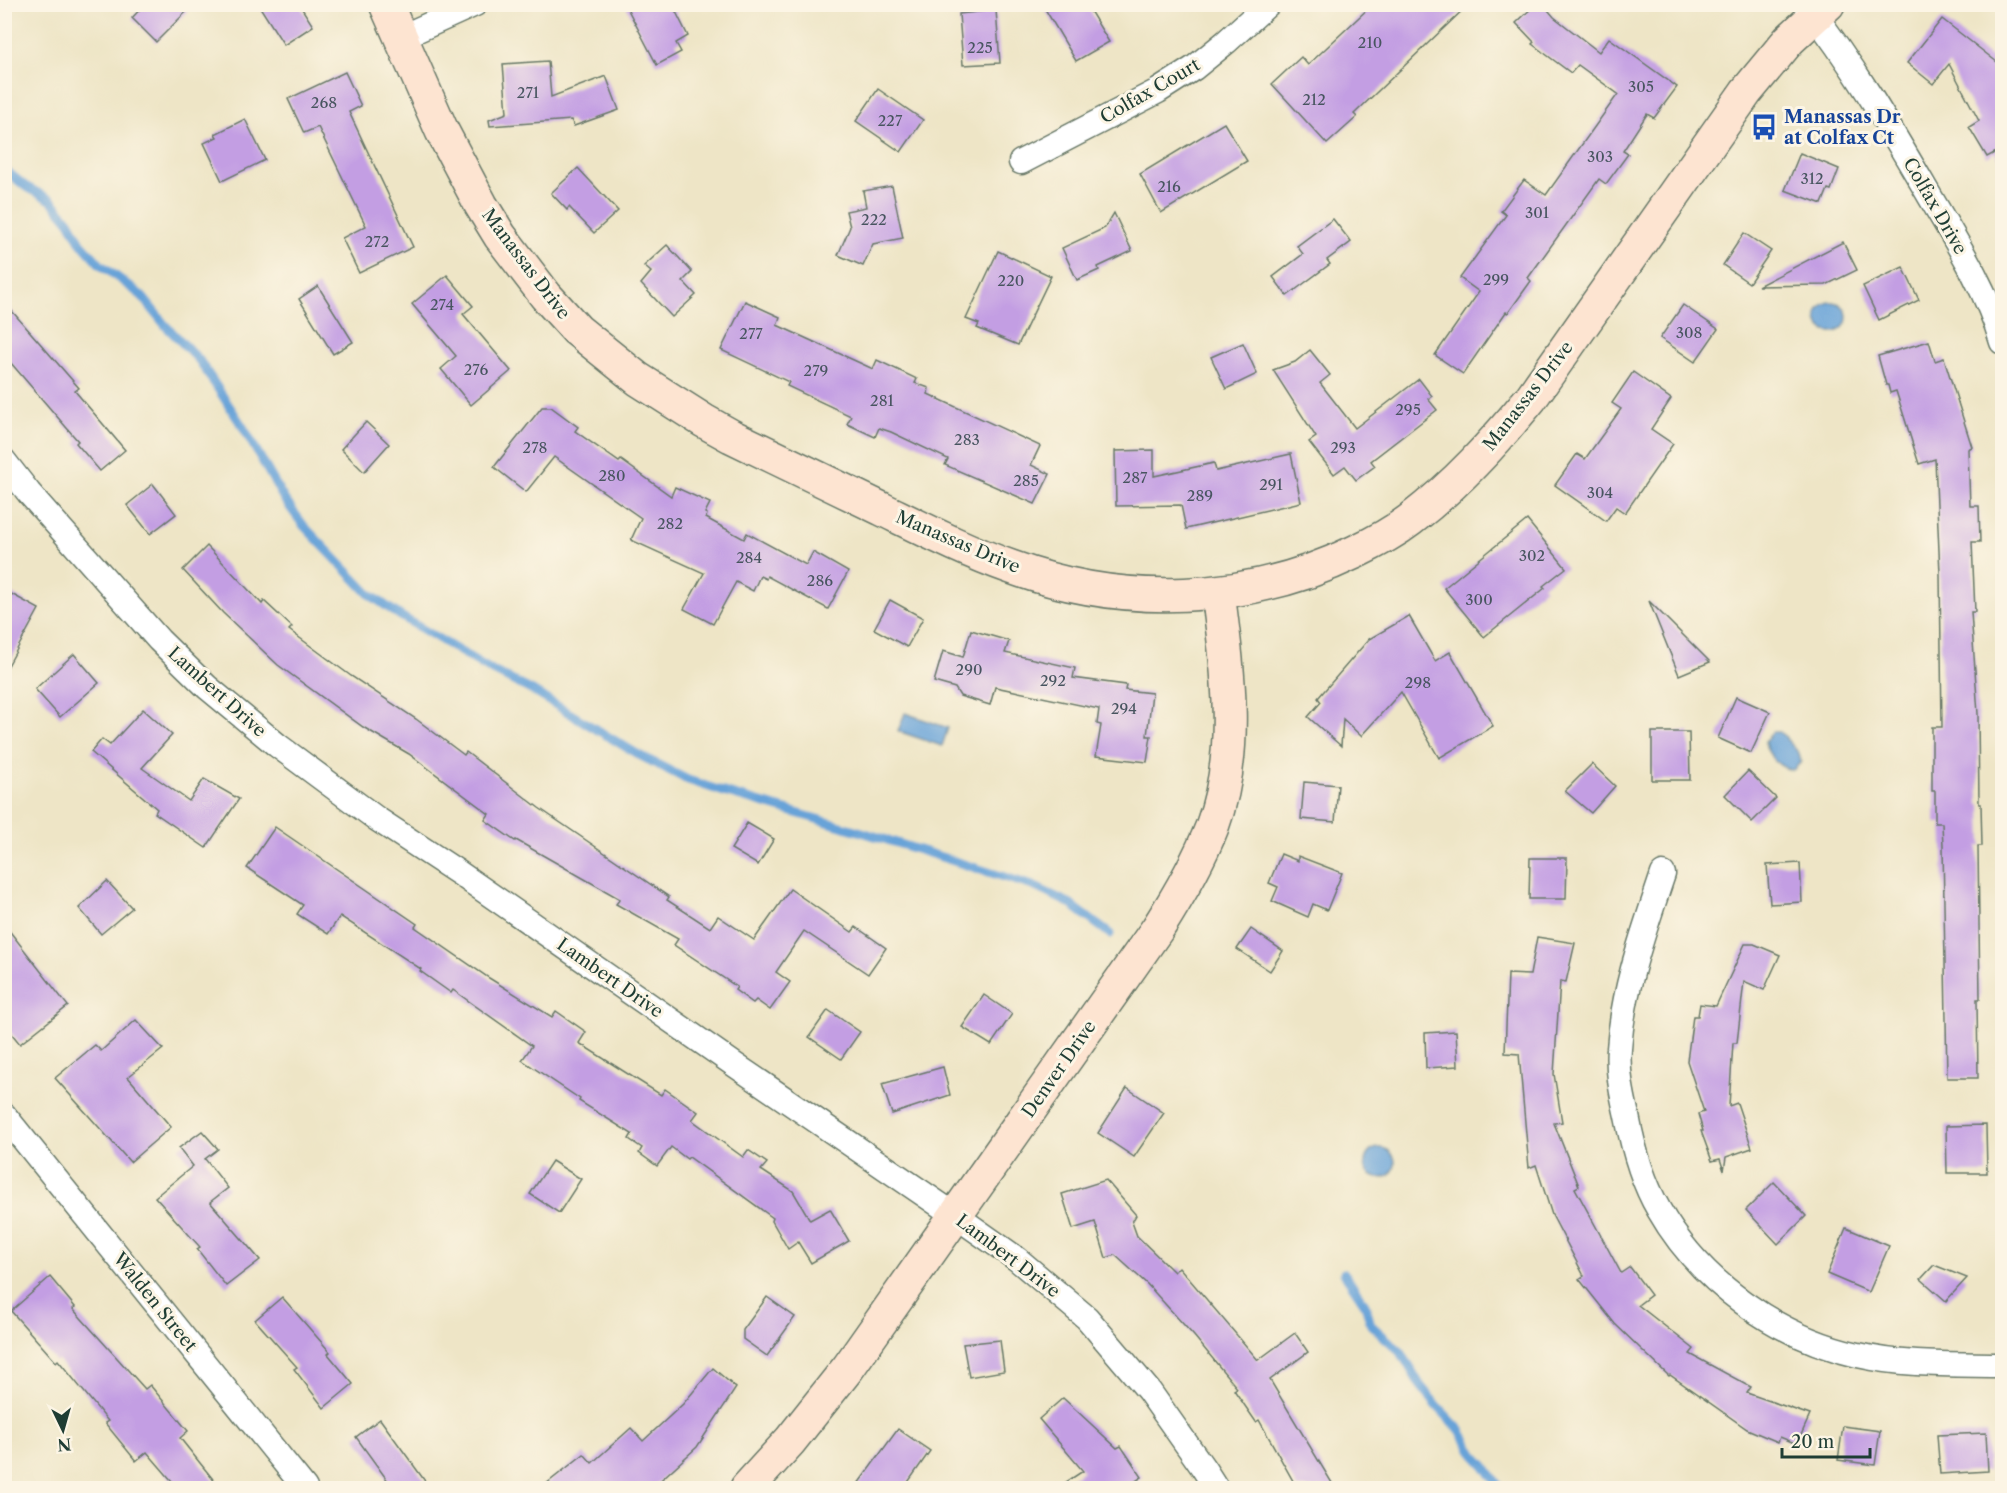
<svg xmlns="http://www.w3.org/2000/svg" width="2007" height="1493" font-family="'Libre Caslon Text',serif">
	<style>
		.water { fill: #68a3d8; stroke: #447086; stroke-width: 1.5 }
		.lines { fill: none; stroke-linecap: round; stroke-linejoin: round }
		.stream { stroke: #68a3d8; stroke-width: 9 }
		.building { fill: #c39ee3 }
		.street-casing { stroke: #677867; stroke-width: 27 }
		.secondary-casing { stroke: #677867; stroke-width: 36 }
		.street { stroke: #fff; stroke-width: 24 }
		.secondary { stroke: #fde4d1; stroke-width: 33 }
		.labels { text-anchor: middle; stroke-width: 6; stroke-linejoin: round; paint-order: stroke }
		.number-label { font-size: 15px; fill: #485560 }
		.street-label { font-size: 18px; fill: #1f3d34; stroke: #fcf5e5 }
		.transit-label { font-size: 18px; font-weight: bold; fill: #164399; stroke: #fcf5e5; text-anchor: start }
	</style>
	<rect width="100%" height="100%" fill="#fcf5e5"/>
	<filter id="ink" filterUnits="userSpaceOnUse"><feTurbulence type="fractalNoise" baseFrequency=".0167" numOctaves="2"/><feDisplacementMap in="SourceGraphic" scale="12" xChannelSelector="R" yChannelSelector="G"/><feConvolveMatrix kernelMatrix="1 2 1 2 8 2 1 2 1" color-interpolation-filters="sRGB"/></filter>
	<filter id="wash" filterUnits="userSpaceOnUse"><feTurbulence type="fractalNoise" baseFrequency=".008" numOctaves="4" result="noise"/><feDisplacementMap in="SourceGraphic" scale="24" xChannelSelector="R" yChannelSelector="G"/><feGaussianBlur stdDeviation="1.35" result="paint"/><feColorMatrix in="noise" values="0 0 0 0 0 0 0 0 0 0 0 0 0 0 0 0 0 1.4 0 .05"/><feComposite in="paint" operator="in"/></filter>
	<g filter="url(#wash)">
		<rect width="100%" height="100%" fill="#eee5c6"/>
		<g class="water">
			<circle cx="1832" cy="317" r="15"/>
			<polygon points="905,713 948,728 942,746 898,731"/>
			<path d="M1772 732H1780L1799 753 1801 762 1793 770C1779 768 1768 756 1765 742Z"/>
			<circle cx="1380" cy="1163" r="15"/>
		</g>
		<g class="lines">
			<g class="stream">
				<polyline points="4,169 25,186 51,200 69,221 81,243 100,264 142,296 165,325 199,360 243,427 284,499 304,526 369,594 399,615 491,670 531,690 639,755 688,780 727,793 862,832 1033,886 1069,903 1110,934"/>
				<polyline points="1344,1273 1365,1304 1371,1325 1401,1352 1420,1385 1438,1407 1460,1430 1474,1454 1485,1466 1500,1488"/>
			</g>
		</g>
		<g id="blocks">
			<g class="building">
				<polygon points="145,4 194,4 156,42 132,18"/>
				<polygon points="258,4 299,4 313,26 284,45"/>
				<polygon points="625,4 672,4 688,36 676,43 681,52 657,65"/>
				<polygon points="1042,4 1086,4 1109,42 1076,61"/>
				<polygon points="1373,4 1469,4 1354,114 1357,117 1327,144 1272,84 1301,57 1308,65"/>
				<polygon points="1536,4 1543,4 1554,17 1599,52 1609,38 1677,87 1654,118 1647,114 1623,151 1628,154 1606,184 1599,179 1528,278 1531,281 1508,313 1506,312 1463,374 1435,355 1479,292 1460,278 1506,215 1501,211 1524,180 1546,195 1618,94 1578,65 1571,73 1532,44 1534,42 1516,23"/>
				<polygon points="996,10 1000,63 963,65 959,14"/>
				<polygon points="1942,19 2002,66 2002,165 1996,152 1987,157 1969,127 1979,121 1949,64 1933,84 1907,63"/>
				<polygon points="548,61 551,97 606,76 619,110 574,126 571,120 490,126 489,120 507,113 503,64"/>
				<polygon points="345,72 361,106 349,112 413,247 359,273 342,238 366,226 318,127 304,133 288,99"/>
				<polygon points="878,89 923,120 901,152 856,121"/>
				<polygon points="245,119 265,160 222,181 204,143 217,137 215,134"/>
				<polygon points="1224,123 1247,161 1161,213 1140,174"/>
				<polygon points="1800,153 1839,169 1831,190 1828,189 1822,204 1785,190"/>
				<polygon points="578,168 618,211 594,233 569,207 567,210 551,193"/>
				<polygon points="892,186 903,238 873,244 863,266 838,255 850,227 846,211 866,207 863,191"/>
				<polygon points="1114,213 1132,251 1098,267 1099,270 1077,280 1062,248 1105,228"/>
				<polygon points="1333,219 1351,242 1327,260 1330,264 1287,296 1273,277 1303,254 1297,246"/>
				<polygon points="1744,233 1771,251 1749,283 1723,265"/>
				<polygon points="1843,242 1857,270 1826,285 1758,286"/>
				<polygon points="667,245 692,272 683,281 696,295 672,317 641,284 651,272 644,266"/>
				<polygon points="998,251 1051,276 1018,345 977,328 979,324 966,319"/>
				<polygon points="1903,267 1919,300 1879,320 1863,286"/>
				<polygon points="447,275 473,306 463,314 511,371 471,405 441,369 456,356 412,304"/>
				<polygon points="318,286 353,342 333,354 299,299"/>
				<polygon points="745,301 780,317 777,325 873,369 877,360 917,379 915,383 929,388 928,394 1040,446 1031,465 1050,474 1035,504 945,465 948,459 891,432 879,428 875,437 847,424 851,416 787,386 789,382 721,350"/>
				<polygon points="4,302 79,388 75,391 125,450 100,471 76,443 78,441 4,355"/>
				<polygon points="1683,305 1718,329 1695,362 1660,338"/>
				<polygon points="1929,341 1935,361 1944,358 1972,447 1968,449 1970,506 1979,506 1980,542 1972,542 1975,612 1971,612 1978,714 1979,804 1981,804 1982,846 1978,846 1980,999 1977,999 1978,1078 1947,1078 1943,846 1942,823 1935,823 1935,791 1932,791 1932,727 1942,727 1940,574 1935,459 1919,464 1896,391 1890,393 1888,385 1886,385 1878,356"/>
				<polygon points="1243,343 1257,374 1226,389 1211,357"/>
				<polygon points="1310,350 1330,375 1320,383 1355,428 1419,379 1432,396 1428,399 1437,410 1371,461 1375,466 1356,480 1345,466 1334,474 1309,442 1316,437 1273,370 1295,362"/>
				<polygon points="1633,372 1671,399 1651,429 1673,444 1625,513 1616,507 1606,521 1555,485 1577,454 1585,459 1621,409 1612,403"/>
				<polygon points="542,407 551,407 578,427 575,431 619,462 621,460 671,496 675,487 710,503 705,513 707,514 706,518 744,539 747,533 806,565 813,552 848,572 828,609 767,576 766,579 760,576 753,591 736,582 713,624 684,609 704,573 631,540 641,518 554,457 526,492 494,467"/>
				<polygon points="366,422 389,444 364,472 341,449"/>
				<polygon points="1154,450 1154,476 1214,463 1216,471 1291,454 1301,502 1186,529 1181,505 1116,506 1115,451"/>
				<polygon points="153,484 176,514 150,534 127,505"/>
				<polygon points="1527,520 1566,568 1543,586 1545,588 1484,637 1444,588"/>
				<polygon points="207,546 262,604 264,601 292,627 289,630 351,676 416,719 464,755 466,752 539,808 669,897 667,900 710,928 718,916 754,940 790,889 852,932 856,927 886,948 868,974 804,931 776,972 790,982 770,1010 756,1000 753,1003 735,990 737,987 674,945 678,939 616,904 620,899 516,840 515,841 485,820 489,814 409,754 363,727 278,665 223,613 183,570"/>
				<polygon points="4,590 39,609 4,673"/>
				<polygon points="890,600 923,618 907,647 874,629"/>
				<polygon points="1649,601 1710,662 1679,675"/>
				<polygon points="1409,616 1435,661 1450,652 1493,726 1439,758 1401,692 1361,736 1343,719 1341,746 1308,717 1321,702 1318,698 1369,639"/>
				<polygon points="971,630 1009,641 1005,653 1075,668 1073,678 1126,685 1125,690 1152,693 1147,736 1151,736 1147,762 1096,756 1101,725 1097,724 1099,709 995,687 990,705 960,696 955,688 934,682 943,651 963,657"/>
				<polygon points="74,654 99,683 60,717 35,689"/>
				<polygon points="1736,697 1770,712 1751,753 1718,738"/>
				<polygon points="143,709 172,735 142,768 189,801 204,779 239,799 206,848 155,813 157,809 91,752 102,739 110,745"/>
				<polygon points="1652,732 1689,732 1690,780 1652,780"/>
				<polygon points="1592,764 1615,786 1591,813 1565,791"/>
				<polygon points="1748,771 1776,798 1752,822 1725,795"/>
				<polygon points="1304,782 1338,785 1335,822 1301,819"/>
				<polygon points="747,823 774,839 758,865 731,849"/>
				<polygon points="275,827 417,924 415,927 489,978 552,1017 556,1011 586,1032 579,1043 661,1095 665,1089 698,1112 692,1120 743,1157 748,1150 767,1163 761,1170 793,1191 810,1220 830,1209 849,1241 811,1263 798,1242 788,1249 772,1221 773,1218 689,1157 687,1159 671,1147 657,1166 639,1153 642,1148 629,1139 632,1134 579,1101 580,1099 522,1060 532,1046 453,990 451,993 420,971 421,969 340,916 328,934 297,914 303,905 247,868"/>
				<polygon points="1281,854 1298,861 1298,856 1342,873 1327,910 1313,904 1308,917 1272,901 1278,887 1269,883"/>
				<polygon points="1530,858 1567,858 1566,899 1529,899"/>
				<polygon points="1800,863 1802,902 1770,904 1767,865"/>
				<polygon points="107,881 132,908 101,934 79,908"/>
				<polygon points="4,924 68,1006 20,1044 4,1024"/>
				<polygon points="1251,929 1283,951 1270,971 1237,949"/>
				<polygon points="1537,937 1575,943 1566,982 1560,981 1554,1074 1562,1122 1554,1123 1579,1186 1575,1188 1621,1273 1630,1267 1651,1295 1638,1305 1694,1349 1690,1354 1751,1387 1747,1393 1810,1415 1797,1444 1780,1437 1778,1442 1747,1429 1670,1375 1669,1376 1615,1324 1579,1279 1584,1276 1552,1215 1536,1165 1529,1168 1519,1054 1505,1053 1508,974 1530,975"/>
				<polygon points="1745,944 1754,944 1780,955 1764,990 1744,981 1737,1043 1733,1043 1729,1106 1737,1103 1752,1148 1726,1157 1724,1171 1720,1159 1712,1161 1701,1131 1703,1131 1698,1114 1704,1112 1687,1061 1693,1016 1698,1016 1700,1004 1716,1006"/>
				<polygon points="984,995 1012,1014 991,1045 962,1027"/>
				<polygon points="828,1010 860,1032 841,1059 809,1037"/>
				<polygon points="136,1020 163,1049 128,1077 171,1127 130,1162 55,1078 95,1045 101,1051"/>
				<polygon points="1456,1031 1458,1066 1426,1068 1425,1033"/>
				<polygon points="943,1067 950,1095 892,1114 882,1084"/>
				<polygon points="1127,1088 1164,1113 1134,1157 1098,1133"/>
				<polygon points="1986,1125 1987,1173 1947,1173 1946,1126"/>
				<polygon points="202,1131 218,1149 205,1159 228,1188 210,1202 260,1260 226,1286 197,1249 200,1247 155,1197 193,1166 179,1148"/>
				<polygon points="552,1161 581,1179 559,1213 530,1194"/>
				<polygon points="1106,1180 1136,1215 1132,1222 1137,1236 1174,1272 1179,1267 1258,1360 1295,1333 1308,1352 1270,1380 1335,1488 1297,1488 1259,1420 1256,1422 1234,1390 1237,1388 1194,1336 1147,1284 1115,1255 1106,1258 1095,1222 1073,1229 1062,1194"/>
				<polygon points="1774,1182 1806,1216 1778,1244 1746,1210"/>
				<polygon points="1846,1228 1889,1246 1869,1292 1827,1274"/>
				<polygon points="1934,1265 1967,1278 1946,1301 1921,1279"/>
				<polygon points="50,1277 75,1307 73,1309 145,1389 150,1385 188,1431 180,1438 220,1488 178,1488 147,1452 136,1461 105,1423 108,1421 58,1360 56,1362 11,1311"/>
				<polygon points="282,1297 330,1352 328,1354 353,1384 324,1408 294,1369 297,1367 255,1320"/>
				<polygon points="767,1297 795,1317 767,1356 743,1339 743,1330"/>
				<polygon points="1000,1340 1004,1371 969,1377 963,1344"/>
				<polygon points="713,1368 736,1388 697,1447 652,1488 541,1488 584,1454 592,1463 631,1428 643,1441 683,1404"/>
				<polygon points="1063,1398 1117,1448 1121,1446 1142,1477 1125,1488 1057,1488 1083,1471 1039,1419"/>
				<polygon points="380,1419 430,1488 393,1488 356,1437"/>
				<polygon points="1843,1426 1880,1431 1875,1465 1838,1460"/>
				<polygon points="898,1429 930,1451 904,1488 855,1488"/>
				<polygon points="1986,1433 1988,1471 1940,1474 1937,1435"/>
			</g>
		</g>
	</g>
	<g filter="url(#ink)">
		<use href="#blocks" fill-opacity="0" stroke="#677867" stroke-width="1.5"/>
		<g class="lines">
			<g class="street-casing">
				<g id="street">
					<path d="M1806 4C1854 65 1893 133 1932 200 1958 244 1988 293 2002 342"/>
					<polyline points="402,37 475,4"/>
					<polyline points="1021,162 1158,91 1194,68 1226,42 1268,4"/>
					<polyline points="4,461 29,493 159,640 207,687 277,745 377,819 459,873 735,1065 956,1216 1017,1259 1087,1318 1149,1391 1204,1469 1216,1488"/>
					<path d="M1663 874C1644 931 1623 988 1619 1049 1617 1071 1622 1094 1627 1116 1633 1148 1642 1181 1659 1210 1700 1282 1777 1337 1858 1355 1906 1366 1954 1364 2002 1365"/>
					<polyline points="4,1115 305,1488"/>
				</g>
			</g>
			<g class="secondary-casing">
				<g id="secondary">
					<path d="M386 4 442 131 481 205 500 236 546 296 577 330 638 379 704 421 731 436C782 461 832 485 882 509 925 530 966 551 1011 567 1122 608 1249 604 1355 552 1374 543 1393 533 1410 520 1456 485 1494 443 1531 398L1746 92 1789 40 1828 4"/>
					<path d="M747 1488 790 1441 848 1368 1158 928C1179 895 1198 863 1212 827 1240 752 1228 670 1218 593"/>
				</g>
			</g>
			<use href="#street" class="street"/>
			<use href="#secondary" class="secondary"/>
		</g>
	</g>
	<defs>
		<g id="bus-bare" transform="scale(2.07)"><path d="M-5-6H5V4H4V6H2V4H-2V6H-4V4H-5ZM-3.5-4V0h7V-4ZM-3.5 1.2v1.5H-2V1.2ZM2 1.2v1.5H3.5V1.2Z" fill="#1a4fb4" stroke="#fcf5e5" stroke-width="2.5" paint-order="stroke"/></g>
	</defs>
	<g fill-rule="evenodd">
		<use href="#bus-bare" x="1764" y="127"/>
	</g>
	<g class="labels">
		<g class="number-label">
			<text x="1370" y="48">210</text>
			<text x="980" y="53">225</text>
			<text x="1641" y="92">305</text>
			<text x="528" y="98">271</text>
			<text x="1314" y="105">212</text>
			<text x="324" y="108">268</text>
			<text x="890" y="126">227</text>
			<text x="1600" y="162">303</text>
			<text x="1812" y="184">312</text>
			<text x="1169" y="192">216</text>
			<text x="1537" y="218">301</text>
			<text x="874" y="225">222</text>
			<text x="377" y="247">272</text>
			<text x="1496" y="285">299</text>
			<text x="1011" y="286">220</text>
			<text x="442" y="310">274</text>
			<text x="1689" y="338">308</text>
			<text x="751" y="339">277</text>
			<text x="476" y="375">276</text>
			<text x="816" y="376">279</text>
			<text x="882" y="406">281</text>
			<text x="1408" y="415">295</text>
			<text x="967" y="445">283</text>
			<text x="535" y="453">278</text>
			<text x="1343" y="453">293</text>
			<text x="612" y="481">280</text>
			<text x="1135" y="483">287</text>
			<text x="1026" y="486">285</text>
			<text x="1271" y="490">291</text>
			<text x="1600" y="498">304</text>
			<text x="1200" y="501">289</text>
			<text x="670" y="529">282</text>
			<text x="1532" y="561">302</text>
			<text x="749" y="563">284</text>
			<text x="820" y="586">286</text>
			<text x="1479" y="605">300</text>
			<text x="969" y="675">290</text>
			<text x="1053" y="686">292</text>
			<text x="1418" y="688">298</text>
			<text x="1124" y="714">294</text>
		</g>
		<g class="street-label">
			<text transform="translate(1150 91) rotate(-30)" y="6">Colfax Court</text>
			<text transform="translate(1935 206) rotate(60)" y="6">Colfax Drive</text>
			<text transform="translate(526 264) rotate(53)" y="6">Manassas Drive</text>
			<text transform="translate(1528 396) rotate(-52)" y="6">Manassas Drive</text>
			<text transform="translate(958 542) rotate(23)" y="6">Manassas Drive</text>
			<text transform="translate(217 692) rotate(42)" y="6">Lambert Drive</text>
			<text transform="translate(610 978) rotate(35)" y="6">Lambert Drive</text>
			<text transform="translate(1059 1069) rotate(-55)" y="6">Denver Drive</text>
			<text transform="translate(1008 1256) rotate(37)" y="6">Lambert Drive</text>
			<text transform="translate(155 1302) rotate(51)" y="6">Walden Street</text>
		</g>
		<g class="transit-label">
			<text x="1784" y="123">Manassas Dr<tspan x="1784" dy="21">at Colfax Ct</tspan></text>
		</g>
	</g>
	<rect width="2007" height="1493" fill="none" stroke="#fcf5e5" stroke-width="24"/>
	<g transform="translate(63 1430) rotate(175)" stroke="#fcf5e5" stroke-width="4.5" paint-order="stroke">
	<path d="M0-4.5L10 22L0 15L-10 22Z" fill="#1f3d34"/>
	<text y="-9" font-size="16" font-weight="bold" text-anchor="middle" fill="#1f3d34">N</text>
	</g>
	<path d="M1782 1448v9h88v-9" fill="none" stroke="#1f3d34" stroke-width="3"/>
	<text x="1791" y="1448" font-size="18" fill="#1f3d34" stroke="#fcf5e5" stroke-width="4.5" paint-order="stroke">20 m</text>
</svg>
